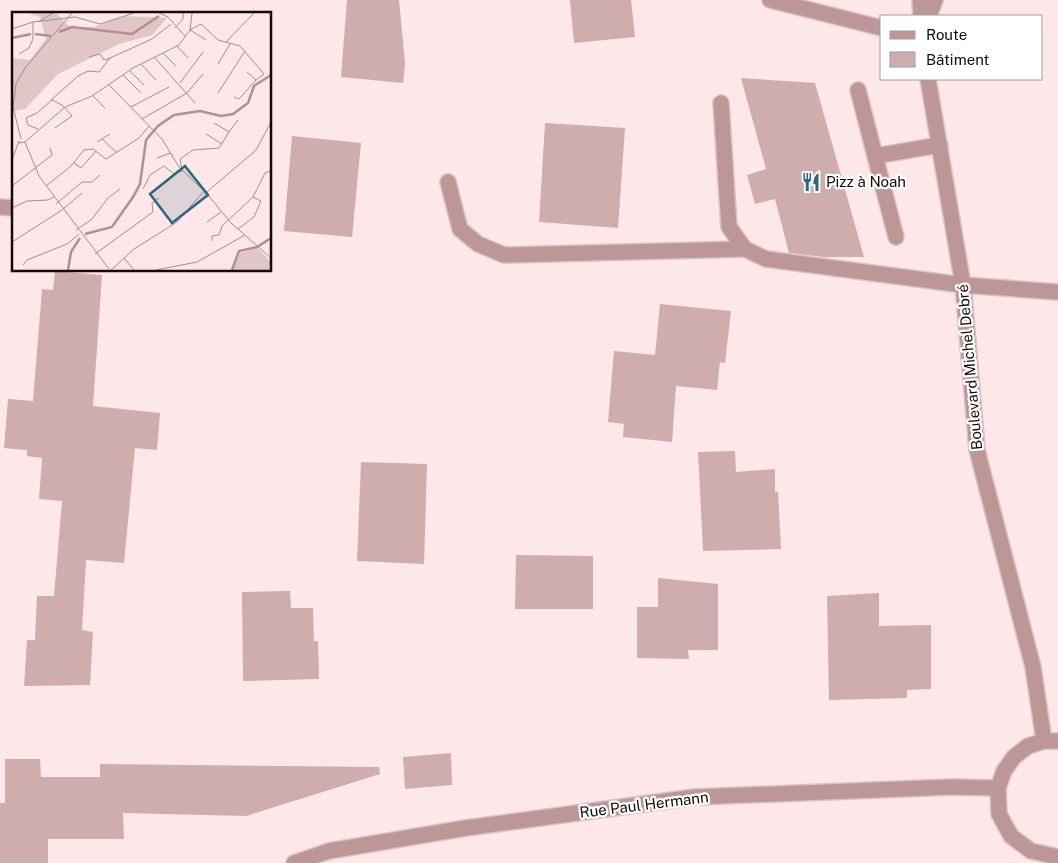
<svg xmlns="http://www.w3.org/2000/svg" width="1058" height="863" font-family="'Public Sans',sans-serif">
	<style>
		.building { fill: #cfacad }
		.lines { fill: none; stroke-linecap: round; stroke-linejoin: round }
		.lane-casing { stroke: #d9c3c4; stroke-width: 18 }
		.street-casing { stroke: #d9c3c4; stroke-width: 18 }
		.lane { stroke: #bd9697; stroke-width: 15 }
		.street { stroke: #bd9697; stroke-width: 15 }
		.labels { text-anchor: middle; stroke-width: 4.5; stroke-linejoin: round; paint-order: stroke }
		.poi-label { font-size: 15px; fill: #15090a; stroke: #fff; text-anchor: start }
		.street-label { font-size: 15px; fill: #15090a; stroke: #fff }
		.inset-river { fill: none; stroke: #b58e90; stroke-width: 2.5 }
		.inset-road { fill: none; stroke: #a18e8f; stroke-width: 1 }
		.view { fill: #2b687f; fill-opacity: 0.15; stroke: #2b687f; stroke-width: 2.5 }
		.inset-edge { fill: none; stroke: #15090a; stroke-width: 2.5 }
	</style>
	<rect width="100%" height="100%" fill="#fee7e8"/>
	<g class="building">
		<polygon points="347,0 399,0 405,64 403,83 341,77"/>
		<polygon points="570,0 631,0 635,37 574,43"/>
		<polygon points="741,78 815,83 864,257 824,257 789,253 775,199 755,204 747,175 766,169"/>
		<polygon points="545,123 625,128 618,228 539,222"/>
		<polygon points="292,136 361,143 352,237 284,231"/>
		<polygon points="55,271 102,275 93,406 160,413 157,450 135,448 124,563 86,560 82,630 93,632 90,685 24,686 27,640 35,640 37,596 54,596 62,501 39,499 42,458 27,456 27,450 4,448 8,399 33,401 42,289 53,290"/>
		<polygon points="660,304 731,311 725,363 720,362 717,390 676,386 672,442 623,437 624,424 608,422 614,351 655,355"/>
		<polygon points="735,451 736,472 775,469 775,492 778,492 781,549 703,551 698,452"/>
		<polygon points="361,462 427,464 424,564 357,561"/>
		<polygon points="516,555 593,556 593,609 515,609"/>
		<polygon points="658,578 718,584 718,650 688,650 689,659 637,658 637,607 658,607"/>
		<polygon points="290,591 291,608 313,608 314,641 318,641 319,679 243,681 242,592"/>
		<polygon points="879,593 879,626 931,625 931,689 907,690 907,698 829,700 827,596"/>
		<polygon points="451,753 452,785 405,789 403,757"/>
		<polygon points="5,759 40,759 41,777 100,777 100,764 379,767 380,774 246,816 123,813 124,839 48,839 48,863 0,863 0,803 5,803"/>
	</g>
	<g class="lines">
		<g class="lane-casing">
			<g id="lane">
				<polyline points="858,90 896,237"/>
				<polyline points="721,103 729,227 745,249 766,259 963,285 1058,292"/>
				<polyline points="875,156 940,145"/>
				<polyline points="448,182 460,229 478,244 504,255 745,249"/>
			</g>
		</g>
		<g class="street-casing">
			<g id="street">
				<polyline points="770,0 882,28"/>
				<polyline points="920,0 921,16"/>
				<polyline points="929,16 935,0"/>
				<polyline points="928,79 963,285 977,450 1033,667 1044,741"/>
				<polyline points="0,207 14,208"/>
				<polyline points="1058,741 1044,741 1028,746 1014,757 1004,771 998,788 999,814 1011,836 1031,851 1058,857"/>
				<polyline points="294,863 329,851 466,828 695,797 952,787 998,788"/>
			</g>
		</g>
		<use href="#lane" class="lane"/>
		<use href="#street" class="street"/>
	</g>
	<defs>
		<g id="restaurant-bare" transform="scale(1.5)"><path d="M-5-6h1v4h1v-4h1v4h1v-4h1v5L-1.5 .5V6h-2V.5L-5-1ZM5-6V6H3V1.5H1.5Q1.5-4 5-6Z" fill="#2b687f" stroke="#fff" stroke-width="2.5" paint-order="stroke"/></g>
	</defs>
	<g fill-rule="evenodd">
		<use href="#restaurant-bare" x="811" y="182"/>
	</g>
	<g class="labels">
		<g class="poi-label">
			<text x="826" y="187">Pizz à Noah</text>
		</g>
		<g class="street-label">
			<text transform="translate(970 367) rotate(-95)" y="5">Boulevard Michel Debré</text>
			<text transform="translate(644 805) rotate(-7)" y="5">Rue Paul Hermann</text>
		</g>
	</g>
	<g transform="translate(12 12)">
		<rect width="259" height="259" fill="#fee7e8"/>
		<path d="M16 1H44L58 15H82L112 4 155 6 140 23 107 32 46 62 13 97 0 99V46L18 48 34 27 28 5ZM246 236 259 250V258H221L228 241Z" fill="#e0c6c6"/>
		<path class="inset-river" d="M47 20 60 15 120 22 147 4M23 22 39 24M0 26 19 22M73 222 100 215 121 185 128 172 134 128 146 114 162 103 188 99 209 104 221 102 236 91 242 74 259 63M56 258 59 240 68 226M220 258 227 239 245 235 259 226"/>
		<path class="inset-road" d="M147 1 156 5 173 24M26 10 41 1M163 16 171 7V1M0 17 21 10 63 5 88 12 122 1M194 28 178 18 189 12 206 28 228 34 252 62 244 68M214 30 242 1M165 34 176 46M151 41 164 54M7 42 17 36 21 27V10M77 45 88 42 92 48 98 46 140 27 159 12M143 46 183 91M129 52 144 68M206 52 218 32M118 59 132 73M111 63 129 81M168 71 191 40M97 73 150 127 167 155 192 179M206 81 233 39M81 84 93 96M222 85 227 87 244 68 235 60M39 88 66 64 76 59 87 60 98 46M119 95 157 75M130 107 175 81 191 62M26 117 16 113 14 106 25 101 40 88 50 93 60 104 43 116M217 120 226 108M194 122 210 132M9 127 1 95 4 72 13 56 60 1M90 127 105 141M13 130 27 164 97 257M85 130 98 122M6 131 13 130 53 95 80 84 121 56 167 33 178 18 180 1M145 146 158 141 161 144M0 148 7 129M62 151 69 156 84 139M0 174 40 143 38 136M34 174 59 154 72 138 81 137 94 147 127 126 137 114M131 177 138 163 152 154 162 162 170 159 168 147 181 138 207 136 217 120 202 111M196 179 244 138 259 110M196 183 219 211 259 246M44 192 70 170H80L88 163M0 196 15 189 36 188 42 185M195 210 209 200M226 217 242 205 249 189 241 185M64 218 79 208 96 186 108 177M200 229V224L207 223 210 214 241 185 253 161 259 159M0 230 50 198 70 181M83 242 141 200 140 191 147 186M112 246 122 258M11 253 15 248 55 232 67 222M99 258 122 237 165 210 192 179 196 180 192 182M144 258 185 250 233 223"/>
		<path class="view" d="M173 154 196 183 160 211 138 182Z"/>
		<rect width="259" height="259" class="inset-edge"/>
	</g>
	<rect x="880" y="15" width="162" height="65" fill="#ffffff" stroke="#a19d9d"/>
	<rect x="890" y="31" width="25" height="8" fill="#bd9697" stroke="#a19d9d"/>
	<text x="926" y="40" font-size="15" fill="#15090a">Route</text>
	<rect x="890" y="52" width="25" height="15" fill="#cfacad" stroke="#a19d9d"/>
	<text x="926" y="65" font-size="15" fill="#15090a">Bâtiment</text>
</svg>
